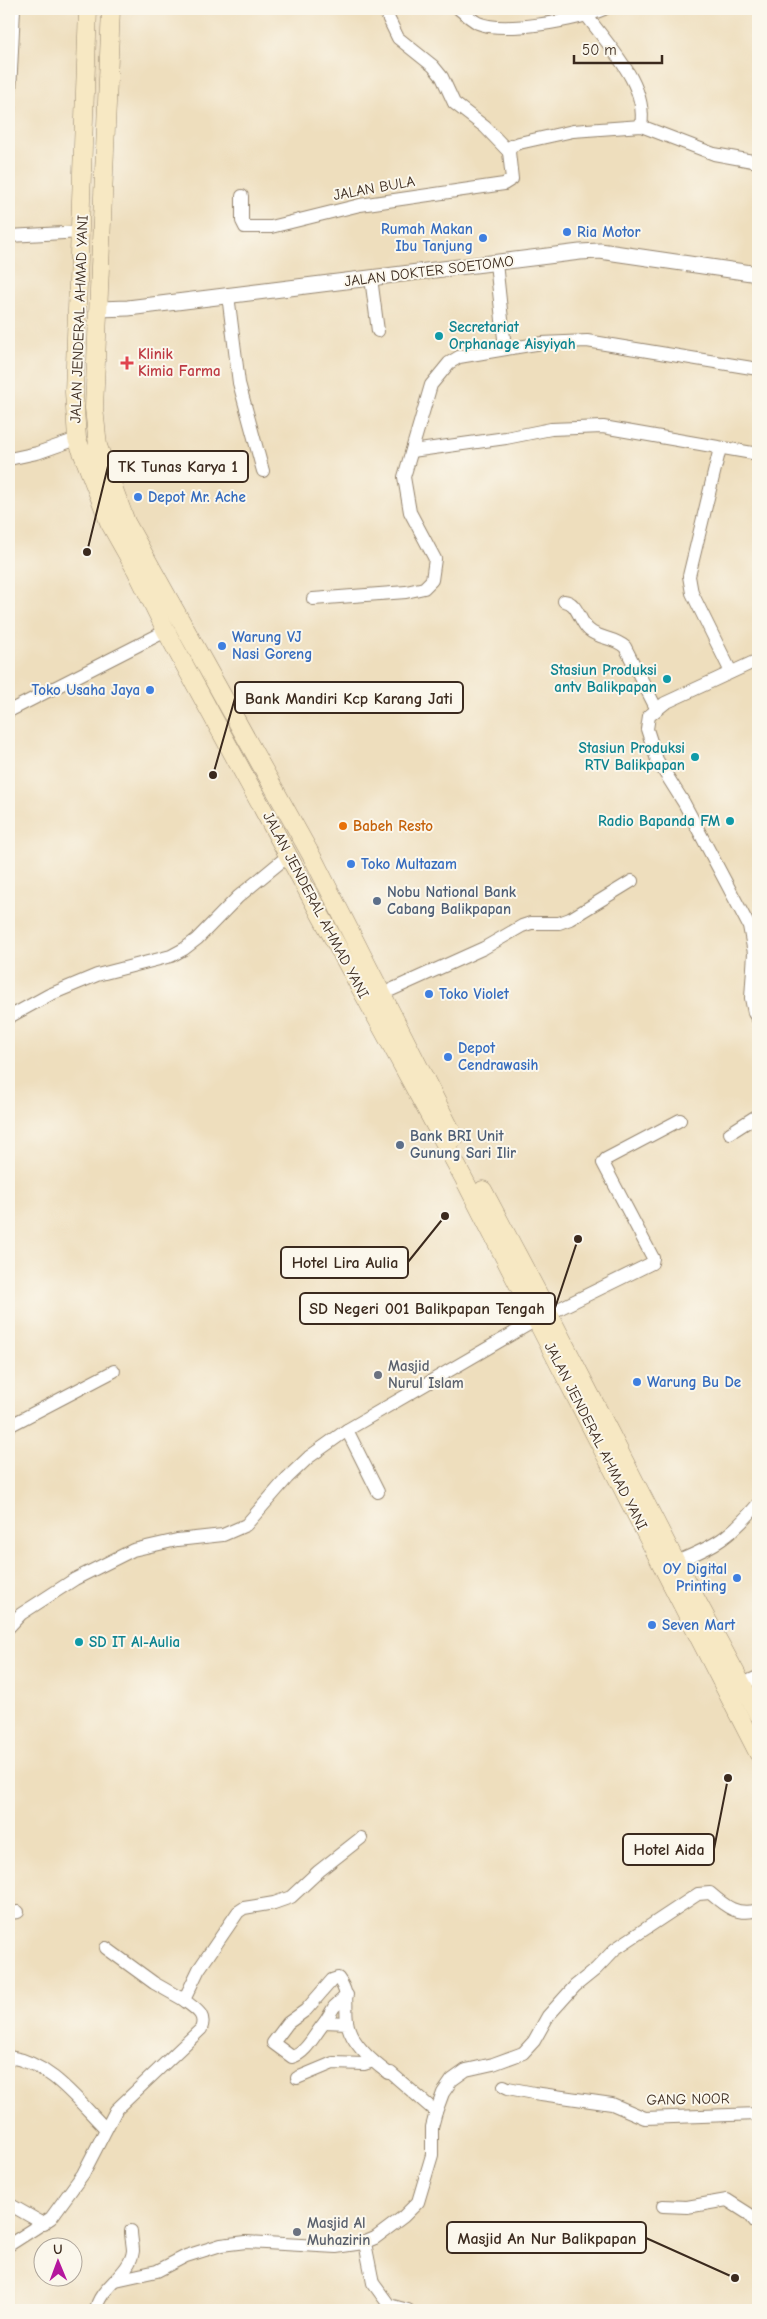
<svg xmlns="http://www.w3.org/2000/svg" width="767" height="2319" font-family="'Comic Neue',sans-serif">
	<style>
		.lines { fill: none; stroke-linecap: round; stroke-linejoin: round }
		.minor-casing { stroke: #94846e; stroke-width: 14 }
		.tertiary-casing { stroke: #94846e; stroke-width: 17 }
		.secondary-casing { stroke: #94846e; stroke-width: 19 }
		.minor { stroke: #fff; stroke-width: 12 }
		.tertiary { stroke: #fff; stroke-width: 15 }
		.secondary { stroke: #f7e8c3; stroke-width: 18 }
		.shop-dot { fill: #3f7fe0; stroke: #fbf7ec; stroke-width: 2 }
		.culture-dot { fill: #0f9aa8; stroke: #fbf7ec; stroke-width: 2 }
		.health-dot { fill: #e0444e; stroke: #fbf7ec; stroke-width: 2 }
		.food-dot { fill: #e8710a; stroke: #fbf7ec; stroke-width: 2 }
		.service-dot { fill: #5c6f8a; stroke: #fbf7ec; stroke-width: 2 }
		.worship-dot { fill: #6b7280; stroke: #fbf7ec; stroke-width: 2 }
		.labels { text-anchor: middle; stroke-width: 4; stroke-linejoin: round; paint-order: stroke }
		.street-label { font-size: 15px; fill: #3b2a1e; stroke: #fbf7ec }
		.shop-label { font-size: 15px; font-weight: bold; fill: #366cbe; stroke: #fbf7ec; text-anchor: start }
		.culture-label { font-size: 15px; font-weight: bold; fill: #0d838f; stroke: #fbf7ec; text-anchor: end }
		.health-label { font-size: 15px; font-weight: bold; fill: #be3a42; stroke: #fbf7ec; text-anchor: start }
		.food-label { font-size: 15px; font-weight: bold; fill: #c56008; stroke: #fbf7ec; text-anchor: start }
		.service-label { font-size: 15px; font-weight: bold; fill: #4e5e75; stroke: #fbf7ec; text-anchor: start }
		.worship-label { font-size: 15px; font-weight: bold; fill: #5b616d; stroke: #fbf7ec; text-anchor: start }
		.leader { fill: none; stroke: #3b2a1e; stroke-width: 2 }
		.callout-dot { fill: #3b2a1e; stroke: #fbf7ec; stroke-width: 2 }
		.callout { fill: #fbf7ec; stroke: #3b2a1e; stroke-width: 2 }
		.callout-label { font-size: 16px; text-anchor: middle; font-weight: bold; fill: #3b2a1e }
	</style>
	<rect width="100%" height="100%" fill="#fbf7ec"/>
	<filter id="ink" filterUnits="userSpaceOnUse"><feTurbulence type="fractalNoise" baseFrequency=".02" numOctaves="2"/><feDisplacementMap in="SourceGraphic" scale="10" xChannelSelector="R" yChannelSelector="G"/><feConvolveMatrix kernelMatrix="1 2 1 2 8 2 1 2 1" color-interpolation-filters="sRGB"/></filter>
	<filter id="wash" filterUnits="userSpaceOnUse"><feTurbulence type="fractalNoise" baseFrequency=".0096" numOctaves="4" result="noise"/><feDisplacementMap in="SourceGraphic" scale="20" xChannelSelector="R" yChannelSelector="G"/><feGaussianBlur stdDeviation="1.12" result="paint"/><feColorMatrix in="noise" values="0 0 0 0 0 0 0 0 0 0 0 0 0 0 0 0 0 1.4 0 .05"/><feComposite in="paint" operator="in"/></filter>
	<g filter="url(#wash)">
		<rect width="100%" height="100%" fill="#eedebd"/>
	</g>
	<g filter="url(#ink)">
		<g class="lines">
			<g class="minor-casing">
				<g id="minor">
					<polyline points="384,9 398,38 433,66 442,77 454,103 485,127 509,152"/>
					<path d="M459 9C465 14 471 19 478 23 504 34 578 20 604 9"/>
					<path d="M587 16C610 48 648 85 641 126"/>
					<polyline points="9,112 14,9"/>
					<polyline points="509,152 511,146 519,143 573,131 641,126 714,154 758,162"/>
					<polyline points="242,196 242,221 245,227 271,227 360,205 504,184 512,179 509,152"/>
					<polyline points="9,236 82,232"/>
					<polyline points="496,263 505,348"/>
					<polyline points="371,278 378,331"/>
					<polyline points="228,295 239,383 263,471"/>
					<polyline points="720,448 689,576 692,593 731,672"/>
					<polyline points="412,451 506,438 551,429 603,427 758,454"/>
					<polyline points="9,459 37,453 77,439"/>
					<polyline points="313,599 406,592 424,588 432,580 435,559 410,512 404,477 431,385 449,363 459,357 542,343 587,341 758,369"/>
					<path d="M564 601C578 602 579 622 589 630 599 639 614 637 625 647L656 708"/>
					<polyline points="758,660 665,703 649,716 647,729 657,760 684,803 749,926 754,953 751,998 754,1013 758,1019"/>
					<polyline points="9,711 166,631"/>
					<polyline points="382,994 484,948 522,926 531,923 559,923 570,919 632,881"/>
					<polyline points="9,1017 49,995 97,975 171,956 184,949 197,939 238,897 289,855"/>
					<polyline points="730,1133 758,1115"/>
					<polyline points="9,1426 114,1371"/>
					<polyline points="347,1430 378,1492"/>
					<path d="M676 1562C717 1545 729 1538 758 1504"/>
					<polyline points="9,1627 21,1614 75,1579 133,1550 177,1540 223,1535 246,1525 287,1478 309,1457 347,1430 536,1320 652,1263 653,1258 603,1163 606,1159 680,1120"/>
					<polyline points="742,1684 758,1677"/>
					<polyline points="9,1913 18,1912"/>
					<polyline points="106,1948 154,1983 184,2000"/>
					<polyline points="325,2022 334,2007 347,1995"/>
					<path d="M347 2023 325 2022C315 2033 307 2053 292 2057L273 2043 288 2023 306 2010 332 1980 338 1978C352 1997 343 2007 348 2026 353 2045 373 2062 388 2073H391L436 2112"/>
					<path d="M9 2057C51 2063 77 2100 105 2128"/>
					<polyline points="297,2078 333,2063 364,2064 373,2061"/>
					<polyline points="504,2086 508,2088 534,2093 612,2104 645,2118 758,2114"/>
					<polyline points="9,2204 44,2224"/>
					<polyline points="663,2206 687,2207 727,2200 749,2214 758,2225"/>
					<polyline points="363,2243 366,2248 373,2283 389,2305 408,2310"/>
					<path d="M9 2245 51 2218 83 2174 116 2110 201 2029C207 2014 195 2009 184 2000L199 1969 238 1912 244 1908 274 1903 291 1897 319 1871 361 1838"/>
					<path d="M116 2280 157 2271 186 2256 221 2245 246 2242 336 2247 363 2243 375 2238 403 2217 418 2202 432 2155V2127L436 2112 443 2093 452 2080 466 2070 493 2064 523 2053 534 2041 548 2016 575 1986 596 1969 615 1949 698 1894 710 1893C726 1907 737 1916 758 1910"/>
					<path d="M96 2310C99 2287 130 2275 133 2251 133 2245 131 2238 131 2231"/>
				</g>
			</g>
			<g class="tertiary-casing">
				<polyline id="tertiary" points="99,309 128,308 580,252 600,251 758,274"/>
			</g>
			<g class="secondary-casing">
				<g id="secondary">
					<polyline points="88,9 74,392 77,439 109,522 136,570 166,631 463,1177 758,1753"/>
					<polyline points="111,9 94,408 98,446 126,522 315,862 455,1138"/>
					<polyline points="483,1190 549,1314 676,1562 758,1714"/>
				</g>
			</g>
			<use href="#minor" class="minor"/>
			<use href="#tertiary" class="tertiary"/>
			<use href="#secondary" class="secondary"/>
		</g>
	</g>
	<g class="shop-dot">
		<circle cx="567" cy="232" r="5"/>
		<circle cx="483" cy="238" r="5"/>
		<circle cx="138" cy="497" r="5"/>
		<circle cx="222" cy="646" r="5"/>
		<circle cx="150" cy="690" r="5"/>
		<circle cx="351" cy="864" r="5"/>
		<circle cx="429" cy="994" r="5"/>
		<circle cx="448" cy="1057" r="5"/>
		<circle cx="637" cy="1382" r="5"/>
		<circle cx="737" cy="1578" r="5"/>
		<circle cx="652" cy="1625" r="5"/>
	</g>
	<g class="culture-dot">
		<circle cx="439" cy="336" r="5"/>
		<circle cx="667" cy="679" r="5"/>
		<circle cx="695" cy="757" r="5"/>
		<circle cx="730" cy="821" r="5"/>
		<circle cx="79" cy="1642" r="5"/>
	</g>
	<path class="health-dot" d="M124.5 355.5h5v5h5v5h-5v5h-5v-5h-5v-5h5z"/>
	<circle class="food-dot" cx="343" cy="826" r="5"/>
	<g class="service-dot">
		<circle cx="377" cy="901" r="5"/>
		<circle cx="400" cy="1145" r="5"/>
	</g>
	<g class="worship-dot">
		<circle cx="378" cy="1375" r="5"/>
		<circle cx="297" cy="2232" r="5"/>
	</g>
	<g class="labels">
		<g class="street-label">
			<text transform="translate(374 188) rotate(-10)" y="5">JALAN BULA</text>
			<text transform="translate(429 271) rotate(-7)" y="5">JALAN DOKTER SOETOMO</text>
			<text transform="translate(79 319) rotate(-88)" y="5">JALAN JENDERAL AHMAD YANI</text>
			<text transform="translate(316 905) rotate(62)" y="5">JALAN JENDERAL AHMAD YANI</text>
			<text transform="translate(596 1436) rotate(63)" y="5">JALAN JENDERAL AHMAD YANI</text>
			<text transform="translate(688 2099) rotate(-1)" y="5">GANG NOOR</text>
		</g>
		<g class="shop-label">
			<text x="473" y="234" text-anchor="end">Rumah Makan<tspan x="473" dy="17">Ibu Tanjung</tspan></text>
			<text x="577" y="237">Ria Motor</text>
			<text x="148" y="502">Depot Mr. Ache</text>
			<text x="232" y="642">Warung VJ<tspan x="232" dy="17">Nasi Goreng</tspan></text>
			<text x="140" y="695" text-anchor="end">Toko Usaha Jaya</text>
			<text x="361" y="869">Toko Multazam</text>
			<text x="439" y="999">Toko Violet</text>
			<text x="458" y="1053">Depot<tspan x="458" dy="17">Cendrawasih</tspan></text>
			<text x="647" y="1387">Warung Bu De</text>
			<text x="727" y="1574" text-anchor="end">OY Digital<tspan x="727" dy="17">Printing</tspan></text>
			<text x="662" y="1630">Seven Mart</text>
		</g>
		<g class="culture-label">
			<text x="449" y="332" text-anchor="start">Secretariat<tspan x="449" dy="17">Orphanage Aisyiyah</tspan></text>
			<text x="657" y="675">Stasiun Produksi<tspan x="657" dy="17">antv Balikpapan</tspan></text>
			<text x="685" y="753">Stasiun Produksi<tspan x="685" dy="17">RTV Balikpapan</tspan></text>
			<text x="720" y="826">Radio Bapanda FM</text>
			<text x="89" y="1647" text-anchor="start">SD IT Al-Aulia</text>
		</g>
		<g class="health-label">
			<text x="138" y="359">Klinik<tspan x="138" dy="17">Kimia Farma</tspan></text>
		</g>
		<g class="food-label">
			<text x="353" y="831">Babeh Resto</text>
		</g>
		<g class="service-label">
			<text x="387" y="897">Nobu National Bank<tspan x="387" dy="17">Cabang Balikpapan</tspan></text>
			<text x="410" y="1141">Bank BRI Unit<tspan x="410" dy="17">Gunung Sari Ilir</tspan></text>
		</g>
		<g class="worship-label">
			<text x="388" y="1371">Masjid<tspan x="388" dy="17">Nurul Islam</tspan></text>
			<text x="307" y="2228">Masjid Al<tspan x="307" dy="17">Muhazirin</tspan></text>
		</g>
	</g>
	<path class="leader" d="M87 552L108 466M213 775L235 698M445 1216L408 1262M578 1239L555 1308M728 1778L714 1849M735 2278L646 2238"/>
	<g class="callout-dot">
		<circle cx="87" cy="552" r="5"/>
		<circle cx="213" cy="775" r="5"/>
		<circle cx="445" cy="1216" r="5"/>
		<circle cx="578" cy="1239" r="5"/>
		<circle cx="728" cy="1778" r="5"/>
		<circle cx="735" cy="2278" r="5"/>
	</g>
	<g class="callout">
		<rect x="108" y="451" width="140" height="31" rx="5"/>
		<rect x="235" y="682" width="228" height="31" rx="5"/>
		<rect x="281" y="1247" width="127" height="31" rx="5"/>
		<rect x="300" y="1293" width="255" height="31" rx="5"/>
		<rect x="623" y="1834" width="91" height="31" rx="5"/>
		<rect x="447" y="2222" width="199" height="31" rx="5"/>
	</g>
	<g class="callout-label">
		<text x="178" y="472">TK Tunas Karya 1</text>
		<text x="349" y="704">Bank Mandiri Kcp Karang Jati</text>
		<text x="345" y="1268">Hotel Lira Aulia</text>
		<text x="427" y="1314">SD Negeri 001 Balikpapan Tengah</text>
		<text x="669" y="1855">Hotel Aida</text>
		<text x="547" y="2244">Masjid An Nur Balikpapan</text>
	</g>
	<rect width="767" height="2319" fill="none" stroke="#fbf7ec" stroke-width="30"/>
	<g transform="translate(58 2262) rotate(359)"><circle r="24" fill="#fbf7ec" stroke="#aea59a"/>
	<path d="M0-4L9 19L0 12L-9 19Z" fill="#b5179e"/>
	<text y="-8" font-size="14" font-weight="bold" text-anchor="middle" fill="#3b2a1e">U</text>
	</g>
	<path d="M574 55v8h88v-8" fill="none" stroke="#3b2a1e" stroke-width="2.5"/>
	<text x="582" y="55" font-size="15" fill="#3b2a1e" stroke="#fbf7ec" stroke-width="4" paint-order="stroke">50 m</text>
</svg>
